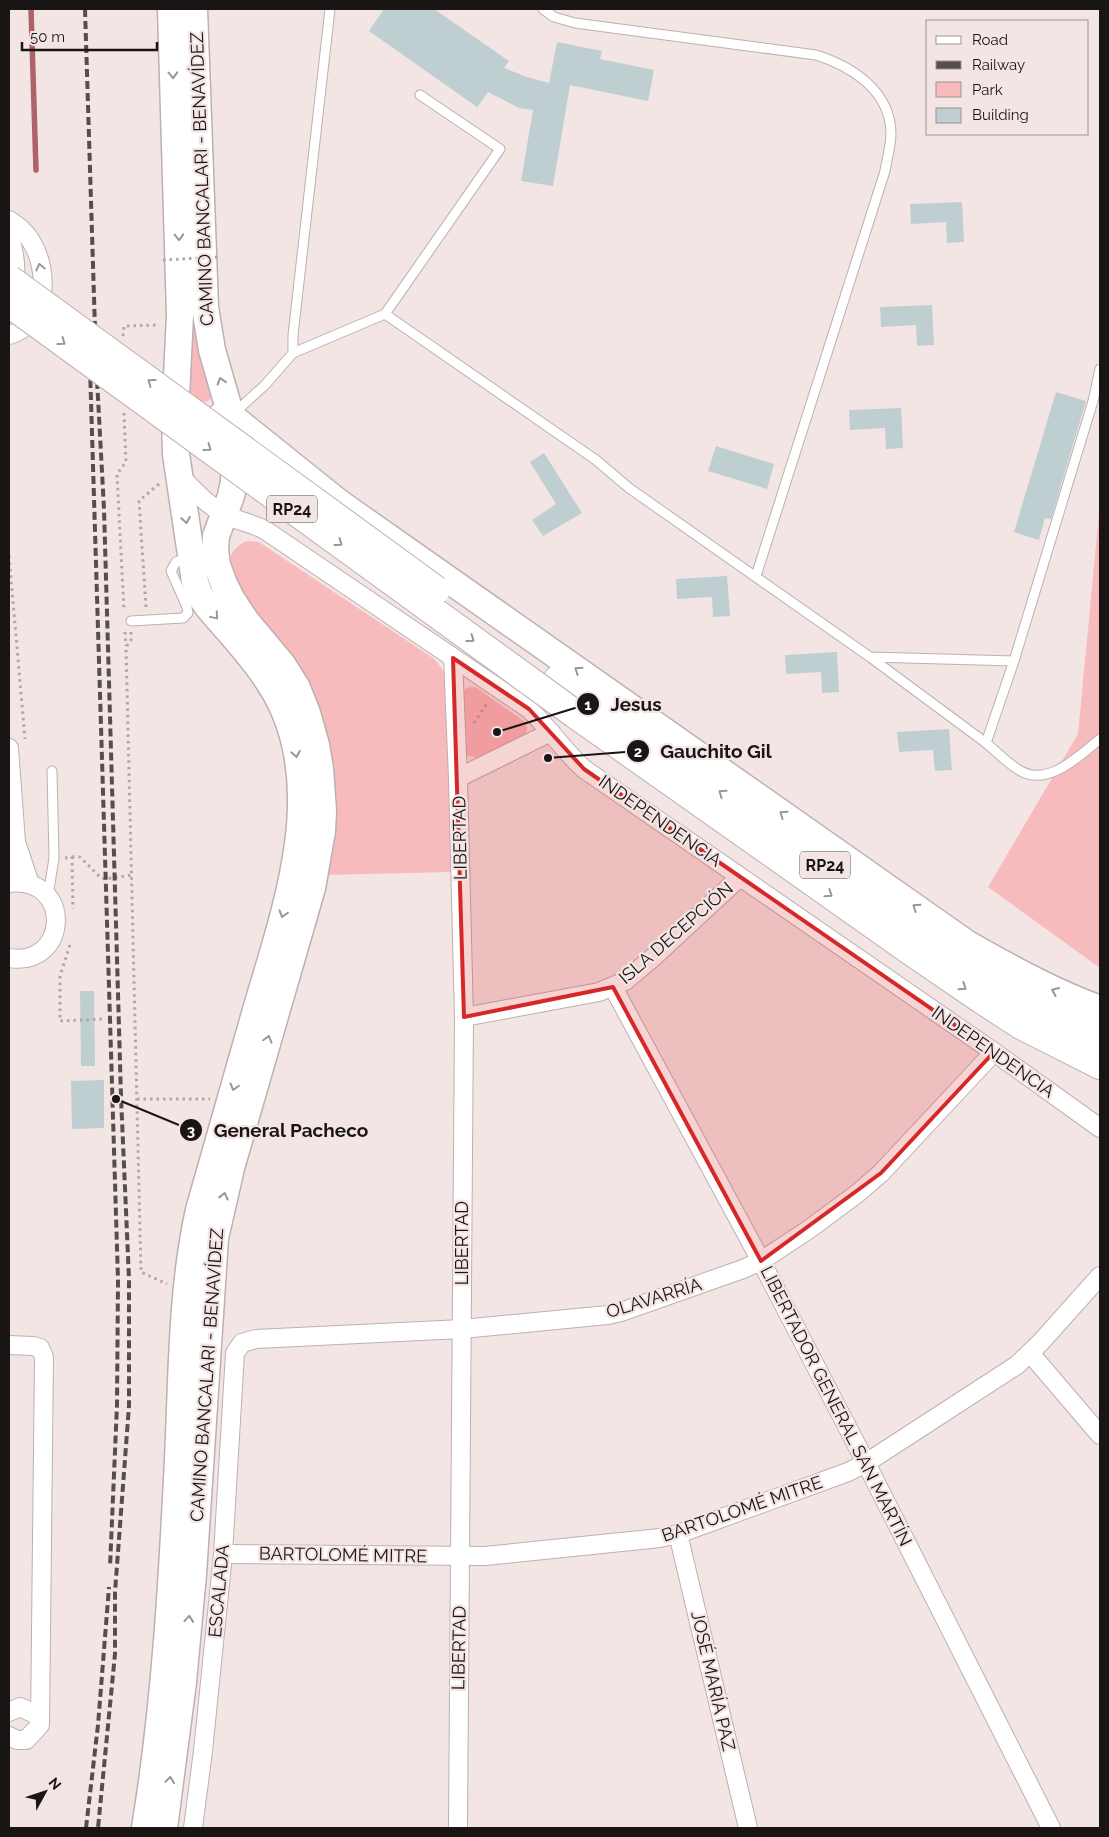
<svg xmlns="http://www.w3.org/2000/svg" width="1109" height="1837" font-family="Raleway,sans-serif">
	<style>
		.green { fill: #f8bbbd }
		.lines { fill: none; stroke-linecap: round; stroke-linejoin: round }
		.stream { stroke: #ad6368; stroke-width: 5.5 }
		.building { fill: #bfced0 }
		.lane-casing { stroke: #beafb0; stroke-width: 11 }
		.street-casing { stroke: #beafb0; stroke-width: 20 }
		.secondary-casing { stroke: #beafb0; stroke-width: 29 }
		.primary-casing { stroke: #beafb0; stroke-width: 30 }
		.path { stroke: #b1a5a5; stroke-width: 3; stroke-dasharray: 2.5 4; stroke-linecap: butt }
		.lane { stroke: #fff; stroke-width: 9 }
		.street { stroke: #fff; stroke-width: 18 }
		.secondary { stroke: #fff; stroke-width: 26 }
		.primary { stroke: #fff; stroke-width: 28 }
		.rail { stroke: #554e4e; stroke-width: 4; stroke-dasharray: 8 4; stroke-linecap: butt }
		.primary-bridge-casing { stroke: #beafb0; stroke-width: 30; stroke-linecap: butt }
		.path-bridge { stroke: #b1a5a5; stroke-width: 3; stroke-dasharray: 2.5 4; stroke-linecap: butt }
		.primary-bridge { stroke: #fff; stroke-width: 28 }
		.oneway { stroke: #989696 }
		.marked { fill: #d62828; fill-opacity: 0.2; stroke: #d62828; stroke-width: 4; stroke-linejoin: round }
		.labels { text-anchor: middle; stroke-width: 4.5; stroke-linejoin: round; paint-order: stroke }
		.shield { fill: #f4e5e5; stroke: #5b5353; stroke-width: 1 }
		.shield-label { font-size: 16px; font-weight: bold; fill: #1a1515 }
		.street-label { font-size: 18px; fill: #1a1515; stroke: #f4e5e5 }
		.leader { fill: none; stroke: #1a1515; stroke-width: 2 }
		.callout-dot { fill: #1a1515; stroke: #f4e5e5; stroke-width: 2 }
		.mark-label { font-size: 15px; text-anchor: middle; font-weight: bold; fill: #fff }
		.callout-label { font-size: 19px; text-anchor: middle; font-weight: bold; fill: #1a1515; stroke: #f4e5e5; stroke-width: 4.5; stroke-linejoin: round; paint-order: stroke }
	</style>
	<rect width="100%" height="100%" fill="#f4e5e5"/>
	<g class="green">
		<polygon points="184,9 196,330 200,358 212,392 211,398 208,401 188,403"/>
		<polygon points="1100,503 1100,968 988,887 1078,734"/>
		<path d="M246 541 259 542 433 658C441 666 445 672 447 684L451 872 324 875 251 607C238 585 214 557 246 541Z"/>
		<path d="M471 687 477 688 525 722C526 725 528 727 527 730 527 740 488 754 479 759L466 755 464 749 463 691 467 688Z"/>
	</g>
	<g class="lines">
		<polyline class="stream" points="31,9 36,170"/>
	</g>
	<g class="building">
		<polygon points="384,9 434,9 509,61 504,68 527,77 549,83 557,42 602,51 600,59 654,70 648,101 570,85 553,186 521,181 533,110 519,108 488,92 477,107 369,31"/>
		<polygon points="962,202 964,242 947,243 946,222 911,224 910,204"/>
		<polygon points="932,305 934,345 917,346 916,325 881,327 880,307"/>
		<polygon points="1056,392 1086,401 1051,519 1045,518 1039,540 1014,532"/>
		<polygon points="901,408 903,448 886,449 885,428 850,430 849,410"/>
		<polygon points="716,446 774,464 767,489 708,471"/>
		<polygon points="544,453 582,513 543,536 532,520 556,504 530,462"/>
		<polygon points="727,576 730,616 713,617 712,597 677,599 676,579"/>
		<polygon points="837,652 839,692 822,693 821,672 786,674 785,655"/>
		<polygon points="949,729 952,770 935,771 933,750 899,752 897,732"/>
		<polygon points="80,991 94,991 95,1066 81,1066"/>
		<polygon points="104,1080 104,1128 72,1129 71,1081"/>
	</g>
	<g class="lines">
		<g class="lane-casing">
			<g id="lane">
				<path d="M543 9 554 17 575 23 816 55C851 66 890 90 891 133 891 145 887 159 885 171L756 576"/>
				<polyline points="385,314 596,460 629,488 870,657 986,743 1014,661 870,657"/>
				<polyline points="293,353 385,314 500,149 420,95"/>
				<polyline points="233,414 265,385 293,353 293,335 330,9"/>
				<polyline points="131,621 183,618 188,613 187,607 171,571 176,562 188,557"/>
				<polyline points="1014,661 1093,401 1100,369"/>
				<path d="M986 743C996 751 1005 761 1016 768 1045 790 1078 757 1100 739"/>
				<polyline points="48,896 54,858 52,771"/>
			</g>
		</g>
		<g class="street-casing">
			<g id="street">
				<path d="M9 220C18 226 25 231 31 241 50 271 48 324 9 335"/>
				<path d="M9 233C15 254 17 270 14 292"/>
				<path d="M179 475C193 489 207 505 224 514 237 521 252 523 265 530L529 709C549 728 564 751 584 769L994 1052 1100 1128"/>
				<polyline points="453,658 458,778 464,1017 458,1828"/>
				<polyline points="9,748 16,842 15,854 9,870"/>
				<polyline points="458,778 551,732"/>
				<polyline points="16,842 30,884"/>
				<path d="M9 883C74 876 69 968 9 958"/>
				<polyline points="613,987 761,1261 866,1463 1051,1828"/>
				<polyline points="464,1017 599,992 625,981 656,955 740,877"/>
				<polyline points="9,1345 33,1346 40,1348 44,1357 40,1725 26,1740 17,1740 9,1736"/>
				<polyline points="1030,1353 1100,1435"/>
				<polyline points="678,1534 748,1828"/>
				<polyline points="223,1554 485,1556 660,1538 678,1534 848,1472 866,1463 1017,1365 1041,1342 1100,1276"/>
				<polyline points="9,1712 20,1707 39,1716"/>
				<polyline points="193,1828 203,1751 223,1554 235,1353 242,1343 256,1339 462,1329 608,1315 621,1312 743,1269 761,1261 808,1230 858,1193 881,1173 994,1052"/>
			</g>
		</g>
		<g class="secondary-casing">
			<g id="secondary">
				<path d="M222 415 231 416 338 502 966 943C1010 968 1053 992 1100 1009"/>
				<path d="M145 1828C165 1706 172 1582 178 1459 182 1376 181 1291 199 1210 217 1145 236 1081 254 1017 281 922 326 807 284 710 267 671 235 639 208 607L199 594 195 582 176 454 175 416 180 315 171 9"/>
				<polyline points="164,1828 183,1682 193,1574 215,1238 231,1168 312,888 322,831 323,811 320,769 316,745 307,713 297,688 282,664 246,621 232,600 224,584 217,565 215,550 216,536 231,496 234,482 234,457 231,416 212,350 205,307 194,9"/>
			</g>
		</g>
		<g class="primary-casing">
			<g id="primary">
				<polyline points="558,679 921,932 1058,1017 1100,1037"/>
				<polyline points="575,714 908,949 981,999 1021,1025 1100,1065"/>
			</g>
		</g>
		<g class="path">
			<polyline points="123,336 124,326 159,325"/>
			<polyline points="124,413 126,462 117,474 124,611"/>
			<polyline points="9,556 25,739"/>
			<polyline points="146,607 139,501 160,483"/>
			<polyline points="125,632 126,646"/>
			<polyline points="131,632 131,640 126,647 141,1272 167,1284"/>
			<polyline points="474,723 488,702"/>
			<polyline points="72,857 80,857 101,878 105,879 132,875"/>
			<polyline points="65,858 72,857 73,909"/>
			<polyline points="70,945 60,976 60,1021 103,1019"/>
			<polyline points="137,1099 210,1099"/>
		</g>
		<use href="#lane" class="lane"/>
		<use href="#street" class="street"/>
		<use href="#secondary" class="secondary"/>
		<use href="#primary" class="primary"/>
		<g class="rail">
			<polyline points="85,9 96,361 104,509 121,1097 129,1279 129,1406 115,1592 115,1654 98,1828"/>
			<polyline points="90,368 118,1280 117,1405 110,1567"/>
			<polyline points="86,1828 98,1725 109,1587"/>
		</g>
		<g class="primary-bridge-casing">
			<g id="primary-bridge">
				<polyline points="9,279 436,590"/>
				<polyline points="9,303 575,714"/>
			</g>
		</g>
		<polyline class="path-bridge" points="163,260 218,257"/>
		<use href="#primary-bridge" class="primary-bridge"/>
	</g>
	<defs><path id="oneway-chevron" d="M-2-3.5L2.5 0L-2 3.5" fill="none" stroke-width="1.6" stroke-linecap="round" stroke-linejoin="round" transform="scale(1.25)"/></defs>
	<g class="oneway">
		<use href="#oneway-chevron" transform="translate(173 75) rotate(88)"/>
		<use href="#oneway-chevron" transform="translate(179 237) rotate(88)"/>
		<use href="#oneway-chevron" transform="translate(40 267) rotate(-103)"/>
		<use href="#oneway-chevron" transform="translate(62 342) rotate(36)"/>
		<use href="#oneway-chevron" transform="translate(221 381) rotate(-107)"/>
		<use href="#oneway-chevron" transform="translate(151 382) rotate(-144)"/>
		<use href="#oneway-chevron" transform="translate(208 448) rotate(36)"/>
		<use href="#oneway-chevron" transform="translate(186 520) rotate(81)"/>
		<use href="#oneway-chevron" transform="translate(339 543) rotate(36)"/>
		<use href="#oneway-chevron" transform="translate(215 616) rotate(50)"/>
		<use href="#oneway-chevron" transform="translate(471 639) rotate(36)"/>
		<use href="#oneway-chevron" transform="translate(578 670) rotate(-145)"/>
		<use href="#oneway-chevron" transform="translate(296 754) rotate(80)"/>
		<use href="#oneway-chevron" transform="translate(722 793) rotate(-145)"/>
		<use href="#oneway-chevron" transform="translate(783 814) rotate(-145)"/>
		<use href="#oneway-chevron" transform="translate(829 894) rotate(35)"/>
		<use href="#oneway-chevron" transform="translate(916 907) rotate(-145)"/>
		<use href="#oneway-chevron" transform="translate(283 914) rotate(106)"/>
		<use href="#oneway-chevron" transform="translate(963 987) rotate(34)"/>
		<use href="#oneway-chevron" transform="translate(1055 991) rotate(-156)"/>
		<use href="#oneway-chevron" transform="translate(268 1039) rotate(-74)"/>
		<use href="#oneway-chevron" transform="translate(234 1087) rotate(106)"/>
		<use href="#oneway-chevron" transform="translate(224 1196) rotate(-76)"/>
		<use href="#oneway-chevron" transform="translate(189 1619) rotate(-85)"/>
		<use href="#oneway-chevron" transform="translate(170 1780) rotate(-82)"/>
	</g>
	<path class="marked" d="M453 658 529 709 584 769 994 1052 881 1173 761 1261 613 987 464 1017Z"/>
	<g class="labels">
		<g class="shield">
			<rect x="267" y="495.5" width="50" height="27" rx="4"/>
			<rect x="800" y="851.5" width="50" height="27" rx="4"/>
		</g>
		<g class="shield-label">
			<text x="292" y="515">RP24</text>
			<text x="825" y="871">RP24</text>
		</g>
		<g class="street-label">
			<text transform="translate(202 179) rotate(-92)" y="6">CAMINO BANCALARI - BENAVÍDEZ</text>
			<text transform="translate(660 821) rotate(35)" y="6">INDEPENDENCIA</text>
			<text transform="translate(460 838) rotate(-91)" y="6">LIBERTAD</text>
			<text transform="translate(676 933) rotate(-41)" y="6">ISLA DECEPCIÓN</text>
			<text transform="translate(993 1052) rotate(35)" y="6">INDEPENDENCIA</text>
			<text transform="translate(462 1243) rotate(-90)" y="6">LIBERTAD</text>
			<text transform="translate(654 1298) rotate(-17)" y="6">OLAVARRÍA</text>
			<text transform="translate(207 1375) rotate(-86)" y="6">CAMINO BANCALARI - BENAVÍDEZ</text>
			<text transform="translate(836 1406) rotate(63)" y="6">LIBERTADOR GENERAL SAN MARTÍN</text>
			<text transform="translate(742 1509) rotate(-19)" y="6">BARTOLOMÉ MITRE</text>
			<text transform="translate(343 1555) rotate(1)" y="6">BARTOLOMÉ MITRE</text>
			<text transform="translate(219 1591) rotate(-85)" y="6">ESCALADA</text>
			<text transform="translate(459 1648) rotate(-89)" y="6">LIBERTAD</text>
			<text transform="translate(713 1681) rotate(77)" y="6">JOSÉ MARÍA PAZ</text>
		</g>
	</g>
	<path class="leader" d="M497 732L588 704M548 758L638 751M116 1099L191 1130"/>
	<g class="callout-dot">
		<circle cx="497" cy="732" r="5"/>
		<circle cx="548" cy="758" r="5"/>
		<circle cx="116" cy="1099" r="5"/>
		<circle cx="588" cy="704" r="12"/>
		<circle cx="638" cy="751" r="12"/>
		<circle cx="191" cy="1130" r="12"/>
	</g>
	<g class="mark-label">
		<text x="588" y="710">1</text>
		<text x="638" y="757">2</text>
		<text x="191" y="1136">3</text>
	</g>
	<g class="callout-label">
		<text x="636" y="711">Jesus</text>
		<text x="716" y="758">Gauchito Gil</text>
		<text x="291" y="1137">General Pacheco</text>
	</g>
	<rect width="1109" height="1837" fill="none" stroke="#1a1515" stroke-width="20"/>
	<rect x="926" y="20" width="162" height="115" fill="#f4e5e5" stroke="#9d9292"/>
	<rect x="936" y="36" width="25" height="8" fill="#ffffff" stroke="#9d9292"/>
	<text x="972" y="45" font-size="15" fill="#1a1515">Road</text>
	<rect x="936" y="61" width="25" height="8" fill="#554e4e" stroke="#9d9292"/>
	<text x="972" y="70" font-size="15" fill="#1a1515">Railway</text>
	<rect x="936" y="82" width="25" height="15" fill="#f8bbbd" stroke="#9d9292"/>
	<text x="972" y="95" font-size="15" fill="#1a1515">Park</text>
	<rect x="936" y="108" width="25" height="15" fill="#bfced0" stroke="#9d9292"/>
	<text x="972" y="120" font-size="15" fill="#1a1515">Building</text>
	<g transform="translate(45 1792) rotate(50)" stroke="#f4e5e5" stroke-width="4" paint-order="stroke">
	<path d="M0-4L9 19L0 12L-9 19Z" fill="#1a1515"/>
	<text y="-8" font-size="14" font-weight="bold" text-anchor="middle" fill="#1a1515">N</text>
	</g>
	<path d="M22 42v8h135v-8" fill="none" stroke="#1a1515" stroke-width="2.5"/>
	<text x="30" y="42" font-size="15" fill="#1a1515" stroke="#f4e5e5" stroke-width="4" paint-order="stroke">50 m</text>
</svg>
